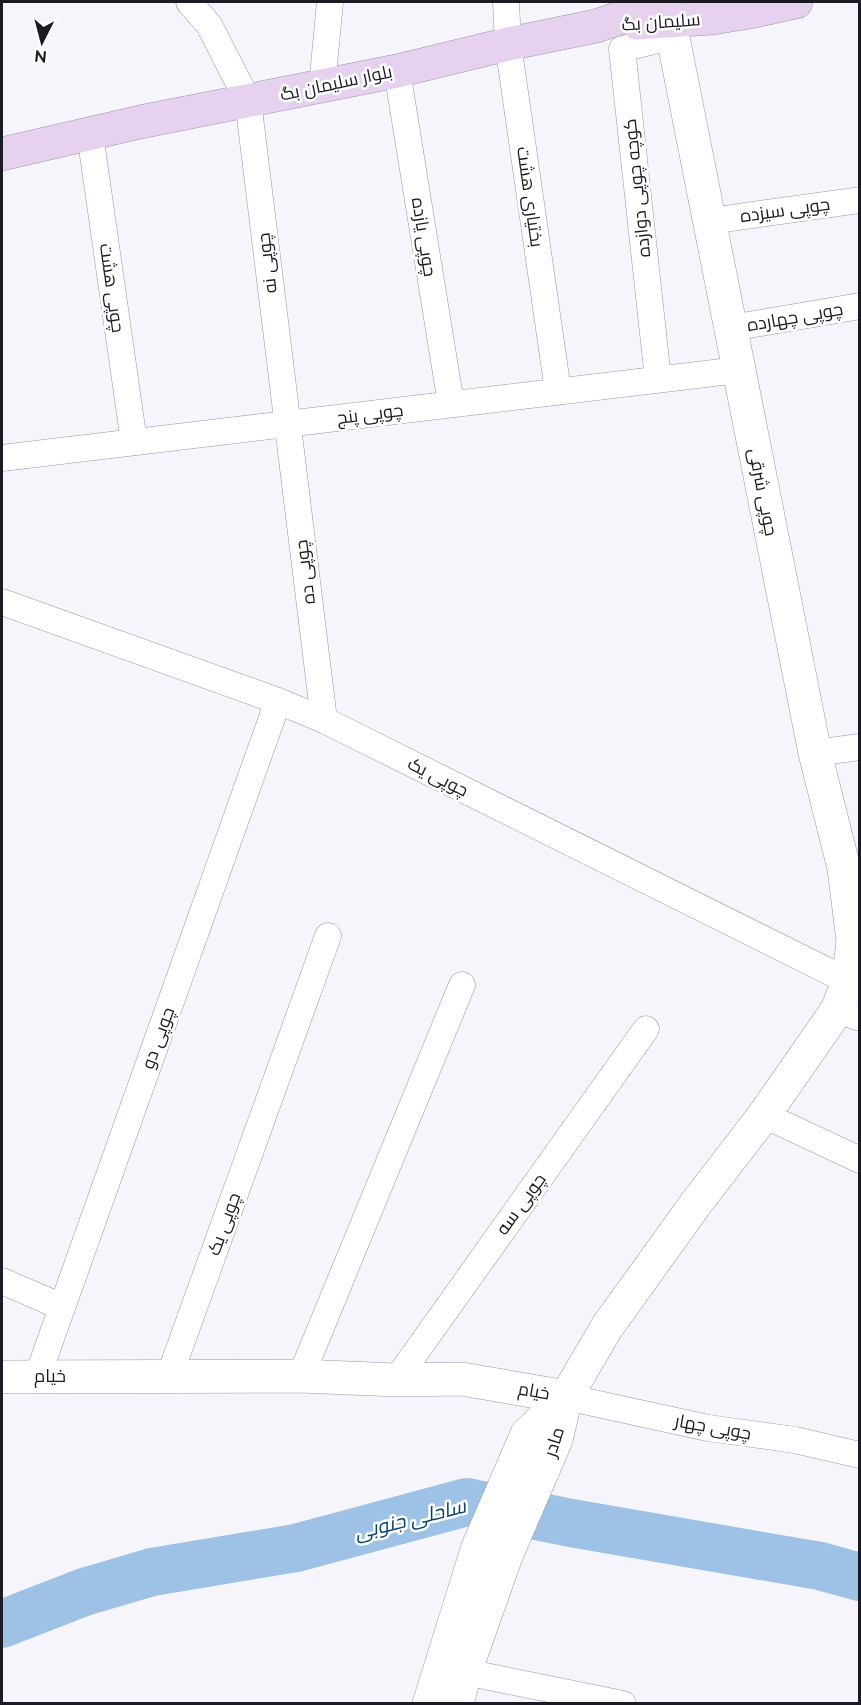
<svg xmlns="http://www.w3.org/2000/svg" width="861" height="1705" font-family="Raleway,Cairo,sans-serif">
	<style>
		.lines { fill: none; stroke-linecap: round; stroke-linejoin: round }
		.river { stroke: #9ec2e6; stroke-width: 48 }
		.minor-casing { stroke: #9894ac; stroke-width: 27 }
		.tertiary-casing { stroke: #9894ac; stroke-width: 34 }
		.secondary-casing { stroke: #9894ac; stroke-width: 34 }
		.minor { stroke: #fff; stroke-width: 26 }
		.tertiary { stroke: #fff; stroke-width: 33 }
		.secondary { stroke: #e6d2ee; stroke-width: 33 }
		.labels { text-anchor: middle; stroke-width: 5; stroke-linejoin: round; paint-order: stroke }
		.street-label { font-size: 18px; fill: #1c1b24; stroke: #fff }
		.water-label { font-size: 20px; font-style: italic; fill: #053f6c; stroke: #fff }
	</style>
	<rect width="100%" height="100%" fill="#f6f5fb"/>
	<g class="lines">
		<polyline class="river" points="2,1624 84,1592 152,1572 296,1548 467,1502 571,1523 820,1566 860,1577"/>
		<g class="minor-casing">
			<g id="minor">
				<polyline points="189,2 209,25 248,101 324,720"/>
				<polyline points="506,2 508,44 558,391"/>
				<polyline points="397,71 451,404"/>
				<polyline points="322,86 330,2"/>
				<polyline points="90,134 134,442"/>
				<polyline points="710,221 860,200"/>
				<polyline points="731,328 860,306"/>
				<polyline points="658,379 622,49 674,36"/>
				<polyline points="2,458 739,370"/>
				<polyline points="2,602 278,701 324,720 860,987"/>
				<polyline points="815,753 860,747"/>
				<polyline points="837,1010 860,1018"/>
				<polyline points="764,1115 860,1160"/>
				<polyline points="2,1281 62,1307"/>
				<polyline points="38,1375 278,701"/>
				<polyline points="301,1376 462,985"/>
				<polyline points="169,1377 328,936"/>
				<polyline points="396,1380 646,1029"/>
				<polyline points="566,1397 708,1428 795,1440 860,1455"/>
				<polyline points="465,1672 623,1704"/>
			</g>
		</g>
		<g class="tertiary-casing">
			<g id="tertiary">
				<polyline points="2,1377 301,1376 396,1380 462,1379 566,1397"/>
				<polyline points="429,1704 478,1547 527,1434 566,1397 607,1327 697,1202 764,1115 837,1010 848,982 853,941 844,868 815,753 666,2"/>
				<polyline points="457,1704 465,1672 506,1556 556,1440 566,1397"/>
			</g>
		</g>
		<g class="secondary-casing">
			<g id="secondary">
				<polyline points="637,23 713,18 755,11 796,2"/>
				<polyline points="2,154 140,122 397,71 508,44 596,26 668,2"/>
			</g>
		</g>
		<use href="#minor" class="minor"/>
		<use href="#tertiary" class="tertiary"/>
		<use href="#secondary" class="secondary"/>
	</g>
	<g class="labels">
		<g class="street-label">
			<text transform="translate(661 22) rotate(-4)" y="6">سلیمان بگ</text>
			<text transform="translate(336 83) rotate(-12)" y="6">بلوار سلیمان بگ</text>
			<text transform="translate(637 188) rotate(-96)" y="6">کوچه چوپی دوازده</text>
			<text transform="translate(530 197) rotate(82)" y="6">بختیاری هشت</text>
			<text transform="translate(785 210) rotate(-8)" y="6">چوپی سیزده</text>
			<text transform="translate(424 237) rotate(81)" y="6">چوپی یازده</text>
			<text transform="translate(267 263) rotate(-97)" y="6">چوپی نه</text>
			<text transform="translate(112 288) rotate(82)" y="6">چوپی هشت</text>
			<text transform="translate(795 317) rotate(-10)" y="6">چوپی چهارده</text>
			<text transform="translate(370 414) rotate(-7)" y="6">چوپی پنج</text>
			<text transform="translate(763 492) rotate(79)" y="6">چوپی شرقی</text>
			<text transform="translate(305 572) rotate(-97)" y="6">چوپی ده</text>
			<text transform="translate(438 777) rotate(27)" y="6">چوپی یک</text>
			<text transform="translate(158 1038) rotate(-70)" y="6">چوپی دو</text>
			<text transform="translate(521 1204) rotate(-54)" y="6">چوپی سه</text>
			<text transform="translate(224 1224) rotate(-70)" y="6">چوپی یک</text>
			<text x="50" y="1382">خیام</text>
			<text transform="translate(534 1391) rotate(10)" y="6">خیام</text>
			<text transform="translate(713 1427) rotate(10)" y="6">چوپی چهار</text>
			<text transform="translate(554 1442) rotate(-72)" y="6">مادر</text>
		</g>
		<g class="water-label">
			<text transform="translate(410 1519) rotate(-14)" y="7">ساحلی جنوبی</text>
		</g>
	</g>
	<rect width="861" height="1705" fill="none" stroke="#1c1b24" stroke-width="6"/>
	<g transform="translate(42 42) rotate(186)" stroke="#ffffff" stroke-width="4.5" paint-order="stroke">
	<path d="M0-4.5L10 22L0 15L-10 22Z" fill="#1c1b24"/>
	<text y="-9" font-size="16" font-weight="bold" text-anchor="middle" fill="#1c1b24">N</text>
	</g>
</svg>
